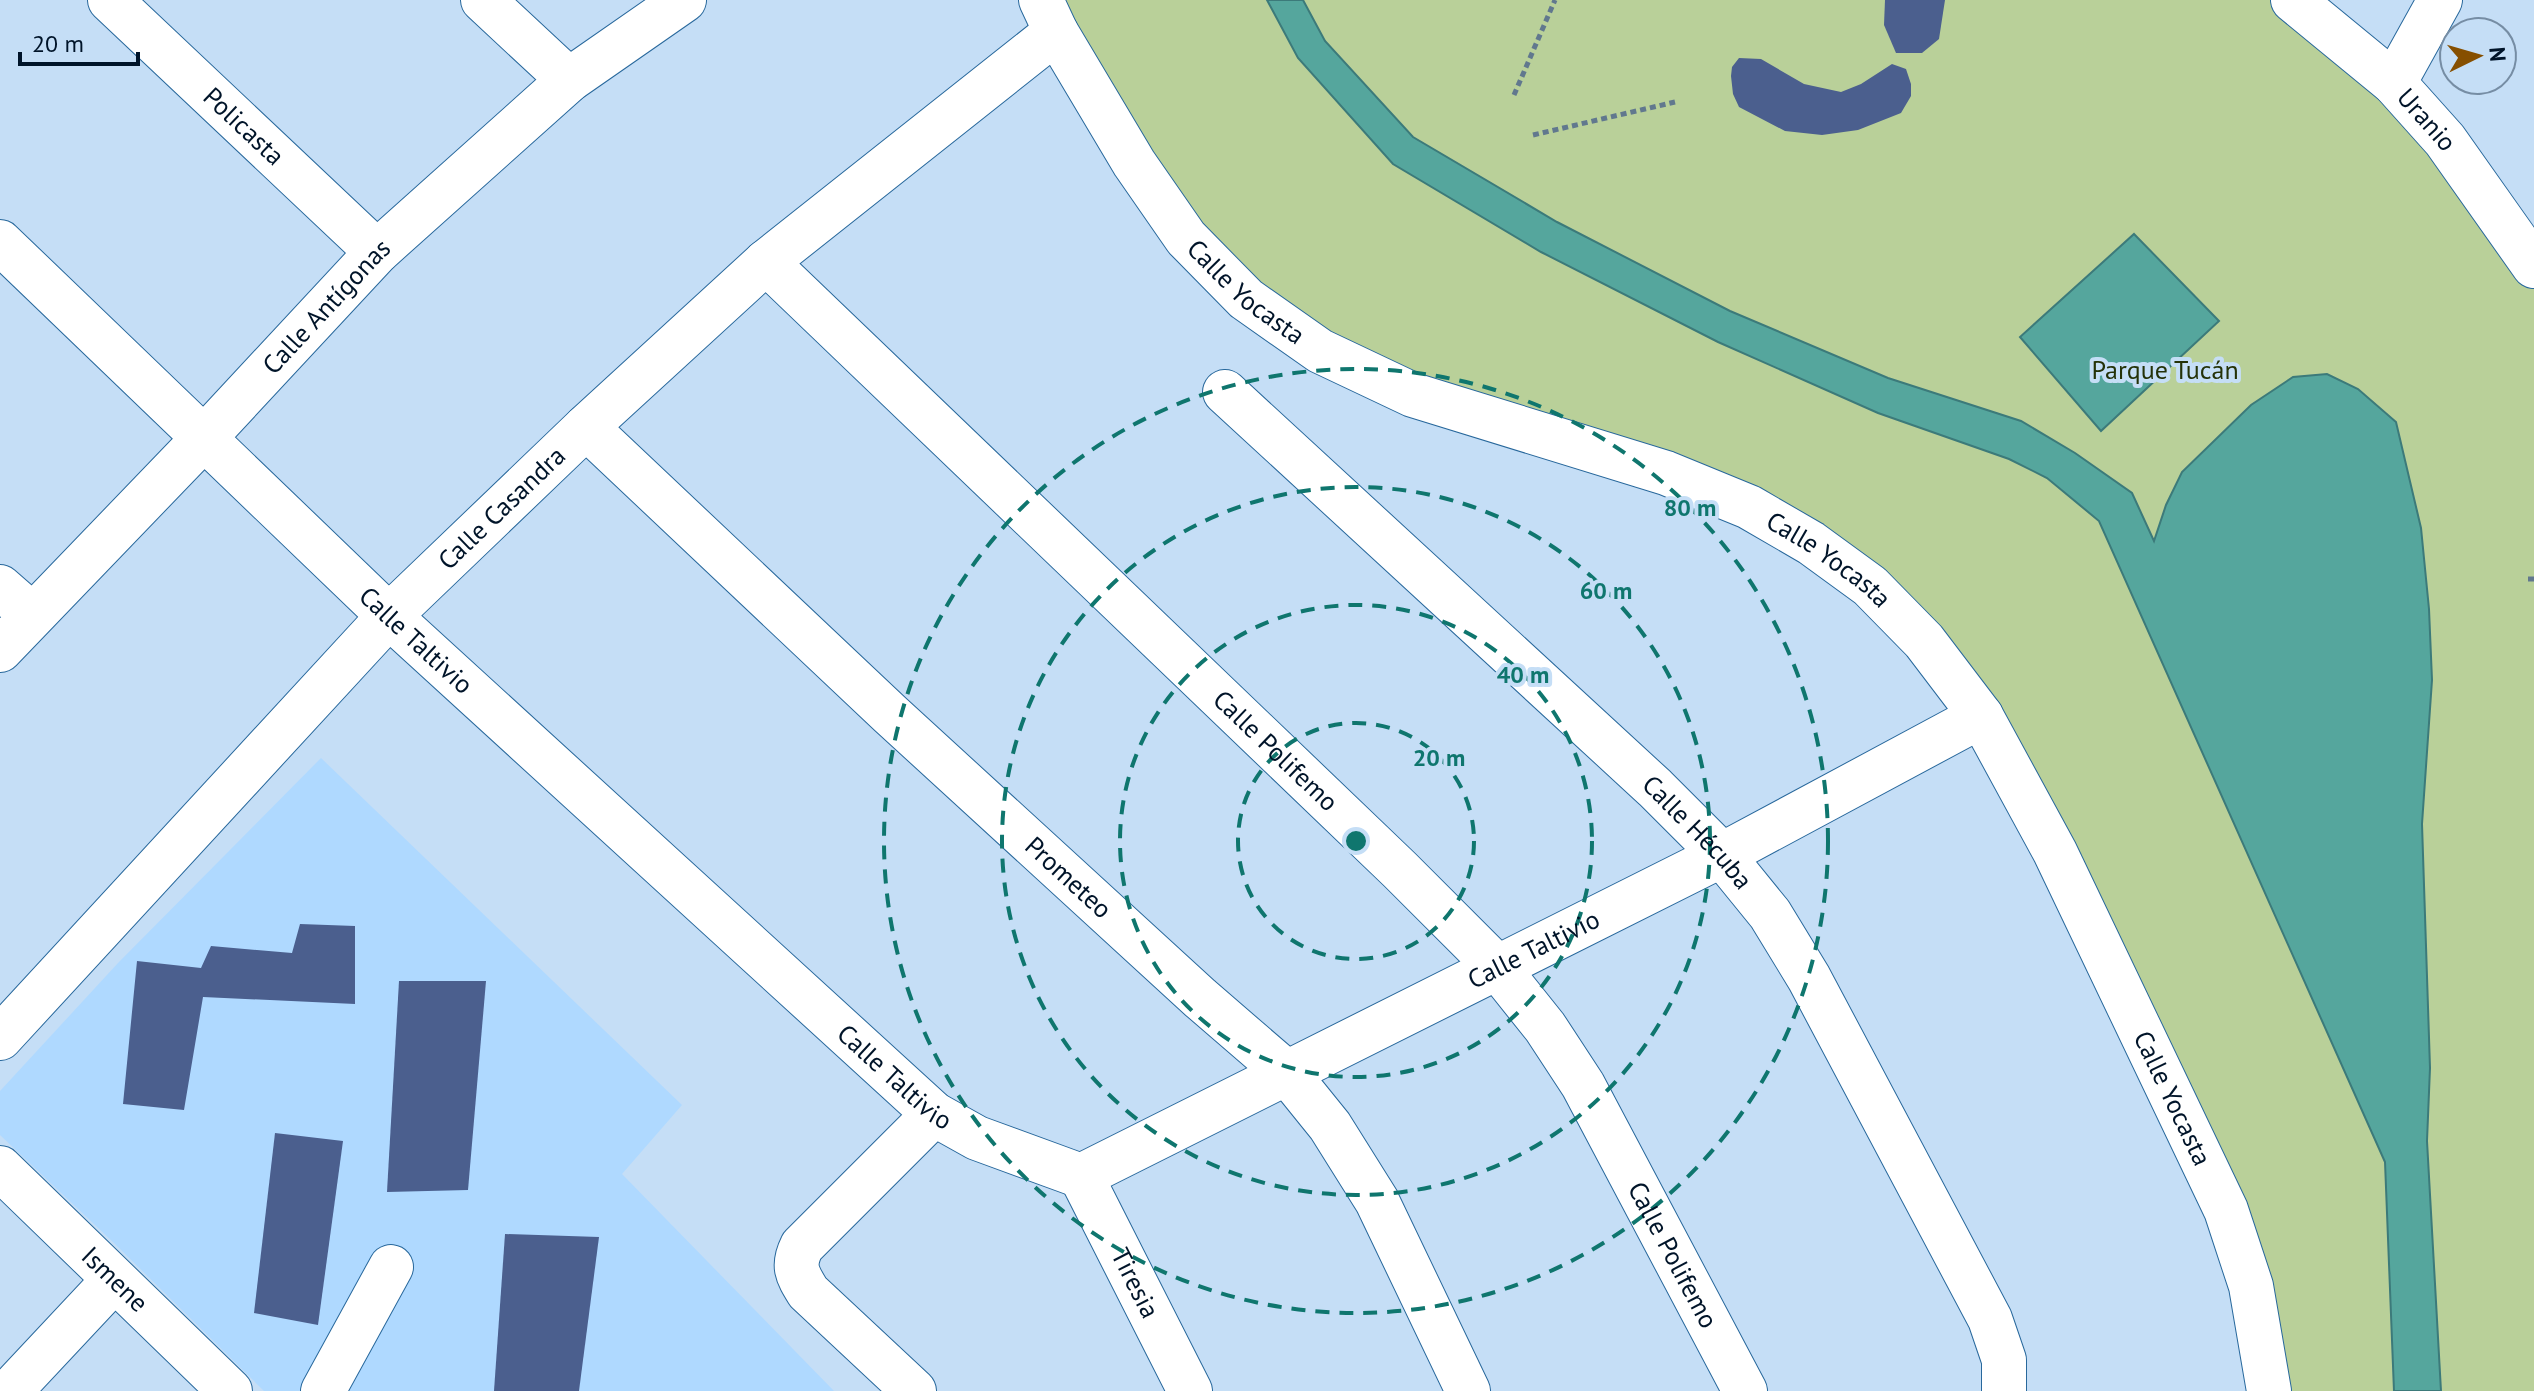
<svg xmlns="http://www.w3.org/2000/svg" width="2534" height="1391" font-family="'PT Sans',sans-serif">
	<style>
		.built { fill: #afd9ff }
		.green { fill: #b9d099 }
		.water { fill: #55a69d; stroke: #3c7a7a; stroke-width: 2 }
		.building { fill: #4b5f8e }
		.lines { fill: none; stroke-linecap: round; stroke-linejoin: round }
		.minor-casing { stroke: #28689c; stroke-width: 46 }
		.path { stroke: #61788e; stroke-width: 5; stroke-dasharray: 6 4; stroke-linecap: butt }
		.minor { stroke: #fff; stroke-width: 44 }
		.ring { fill: none; stroke: #0f766e; stroke-width: 4; stroke-dasharray: 14 10 }
		.labels { text-anchor: middle; stroke-width: 8; stroke-linejoin: round; paint-order: stroke }
		.street-label { font-size: 26px; fill: #001429; stroke: #c5def6 }
		.park-label { font-size: 26px; fill: #243208; stroke: #c5def6 }
		.centre { fill: #0f766e; stroke: #c5def6; stroke-width: 4 }
		.ring-label { font-size: 24px; text-anchor: middle; font-weight: bold; fill: #0f766e; stroke: #c5def6; stroke-width: 8; stroke-linejoin: round; paint-order: stroke }
	</style>
	<rect width="100%" height="100%" fill="#c5def6"/>
	<polygon class="built" points="321,758 682,1105 622,1174 834,1391 264,1391 114,1243 0,1135 0,1091 118,963"/>
	<polygon class="green" points="1041,0 2293,0 2534,266 2534,1391 2269,1391 2251,1286 1981,716 1811,543 1413,395 1246,299"/>
	<g class="water">
		<polygon points="1267,0 1303,0 1325,41 1413,137 1557,222 1730,311 1888,378 2021,421 2075,453 2132,493 2154,541 2166,505 2182,472 2251,405 2293,377 2327,374 2358,389 2396,422 2421,528 2429,609 2432,680 2422,824 2430,1068 2427,1141 2441,1391 2394,1391 2385,1162 2099,521 2047,478 2009,459 1878,413 1718,342 1541,252 1393,164 1298,58"/>
		<polygon points="2134,234 2219,321 2101,431 2020,337"/>
	</g>
	<g class="building">
		<polygon points="1885,0 1945,0 1939,39 1922,53 1896,53 1884,25"/>
		<polygon points="1739,58 1761,59 1804,84 1841,92 1861,84 1892,64 1906,69 1911,84 1911,96 1901,113 1858,130 1822,135 1785,131 1739,107 1733,94 1731,76 1732,67"/>
		<polygon points="300,924 355,926 355,1004 203,997 184,1110 123,1104 137,961 201,968 211,946 292,953"/>
		<polygon points="399,981 486,981 468,1190 387,1192"/>
		<polygon points="275,1133 343,1141 318,1325 254,1313"/>
		<polygon points="505,1234 599,1237 579,1391 494,1391"/>
	</g>
	<g class="lines">
		<g class="minor-casing">
			<g id="minor">
				<path id="s1" d="M110 0 377 252"/>
				<polyline points="483,0 569,80"/>
				<path id="s2" d="M1041 0 1056 32 1134 163 1186 238 1246 299 1320 351 1413 395 1666 473 1749 507 1811 543 1870 586 1924 641 1981 716 2055 852 2226 1210 2251 1286 2269 1391"/>
				<path id="s3" d="M2293 0 2394 83 2445 140 2534 266"/>
				<polyline points="2394,83 2440,0"/>
				<path id="s4" d="M0 242 389 616 934 1114 977 1138 1081 1176 1722 855 1981 716"/>
				<path id="s5" d="M766 262 1400 870 1497 967 1545 1027 1583 1085 1745 1391"/>
				<path id="s6" d="M1225 392 1655 788 1722 855 1770 914 1809 978 1990 1319 2004 1360V1391"/>
				<path id="s7" d="M586 427 890 714 1200 998 1288 1074 1330 1126 1377 1201 1468 1391"/>
				<polyline points="0,587 32,615"/>
				<path id="s8" d="M0 650 205 437 377 252 569 80 684 0"/>
				<path id="s9" d="M0 1038 389 616 586 427 766 262 1056 32"/>
				<path id="s10" d="M0 1168 230 1391"/>
				<path id="s11" d="M1081 1176 1190 1391"/>
				<polyline points="10,1391 114,1280"/>
				<polyline points="323,1391 391,1267"/>
				<path d="M914 1391 808 1292C797 1274 792 1266 802 1246L934 1114"/>
			</g>
		</g>
		<g class="path">
			<polyline points="1514,95 1555,0"/>
			<polyline points="1533,135 1675,102"/>
			<polyline points="2528,579 2534,579"/>
		</g>
		<use href="#minor" class="minor"/>
	</g>
	<g class="ring">
		<circle cx="1356" cy="841" r="118"/>
		<circle cx="1356" cy="841" r="236"/>
		<circle cx="1356" cy="841" r="354"/>
		<circle cx="1356" cy="841" r="472"/>
	</g>
	<g class="labels">
		<g class="street-label">
			<text dy="9" stroke="none"><textPath href="#s3" startOffset="180">Uranio</textPath></text>
			<text dy="9" stroke="none"><textPath href="#s1" startOffset="184">Policasta</textPath></text>
			<text dy="9" stroke="none"><textPath href="#s2" startOffset="360">Calle Yocasta</textPath></text>
			<text dy="9" stroke="none"><textPath href="#s8" startOffset="474">Calle Antígonas</textPath></text>
			<text dy="9" stroke="none"><textPath href="#s9" startOffset="730">Calle Casandra</textPath></text>
			<text dy="9" stroke="none"><textPath href="#s2" startOffset="1008">Calle Yocasta</textPath></text>
			<text dy="9" stroke="none"><textPath href="#s4" startOffset="576">Calle Taltivio</textPath></text>
			<text dy="9" stroke="none"><textPath href="#s5" startOffset="706">Calle Polifemo</textPath></text>
			<text dy="9" stroke="none"><textPath href="#s6" startOffset="646">Calle Hécuba</textPath></text>
			<text dy="9" stroke="none"><textPath href="#s7" startOffset="660">Prometeo</textPath></text>
			<text dy="9" stroke="none"><textPath href="#s4" startOffset="1944">Calle Taltivio</textPath></text>
			<text dy="9" stroke="none"><textPath href="#s4" startOffset="1224">Calle Taltivio</textPath></text>
			<text dy="9" stroke="none"><textPath href="#s2" startOffset="1656">Calle Yocasta</textPath></text>
			<text dy="9" stroke="none"><textPath href="#s5" startOffset="1354">Calle Polifemo</textPath></text>
			<text dy="9" stroke="none"><textPath href="#s10" startOffset="160">Ismene</textPath></text>
			<text dy="9" stroke="none"><textPath href="#s11" startOffset="120">Tiresia</textPath></text>
		</g>
		<g class="park-label">
			<text x="2165" y="379">Parque Tucán</text>
		</g>
	</g>
	<circle cx="1356" cy="841" r="12" class="centre"/>
	<g class="ring-label">
		<text x="1690" y="516">80 m</text>
		<text x="1606" y="599">60 m</text>
		<text x="1523" y="683">40 m</text>
		<text x="1439" y="766">20 m</text>
	</g>
	<g transform="translate(2478 56) rotate(85)"><circle r="38" fill="#c5def6" stroke="#768da4" stroke-width="2"/>
	<path d="M0-6L14 30L0 20L-14 30Z" fill="#864f00"/>
	<text y="-12" font-size="22" font-weight="bold" text-anchor="middle" fill="#001429">N</text>
	</g>
	<path d="M20 52v12h118v-12" fill="none" stroke="#001429" stroke-width="4"/>
	<text x="32" y="52" font-size="24" fill="#001429" stroke="#c5def6" stroke-width="6" paint-order="stroke">20 m</text>
</svg>
